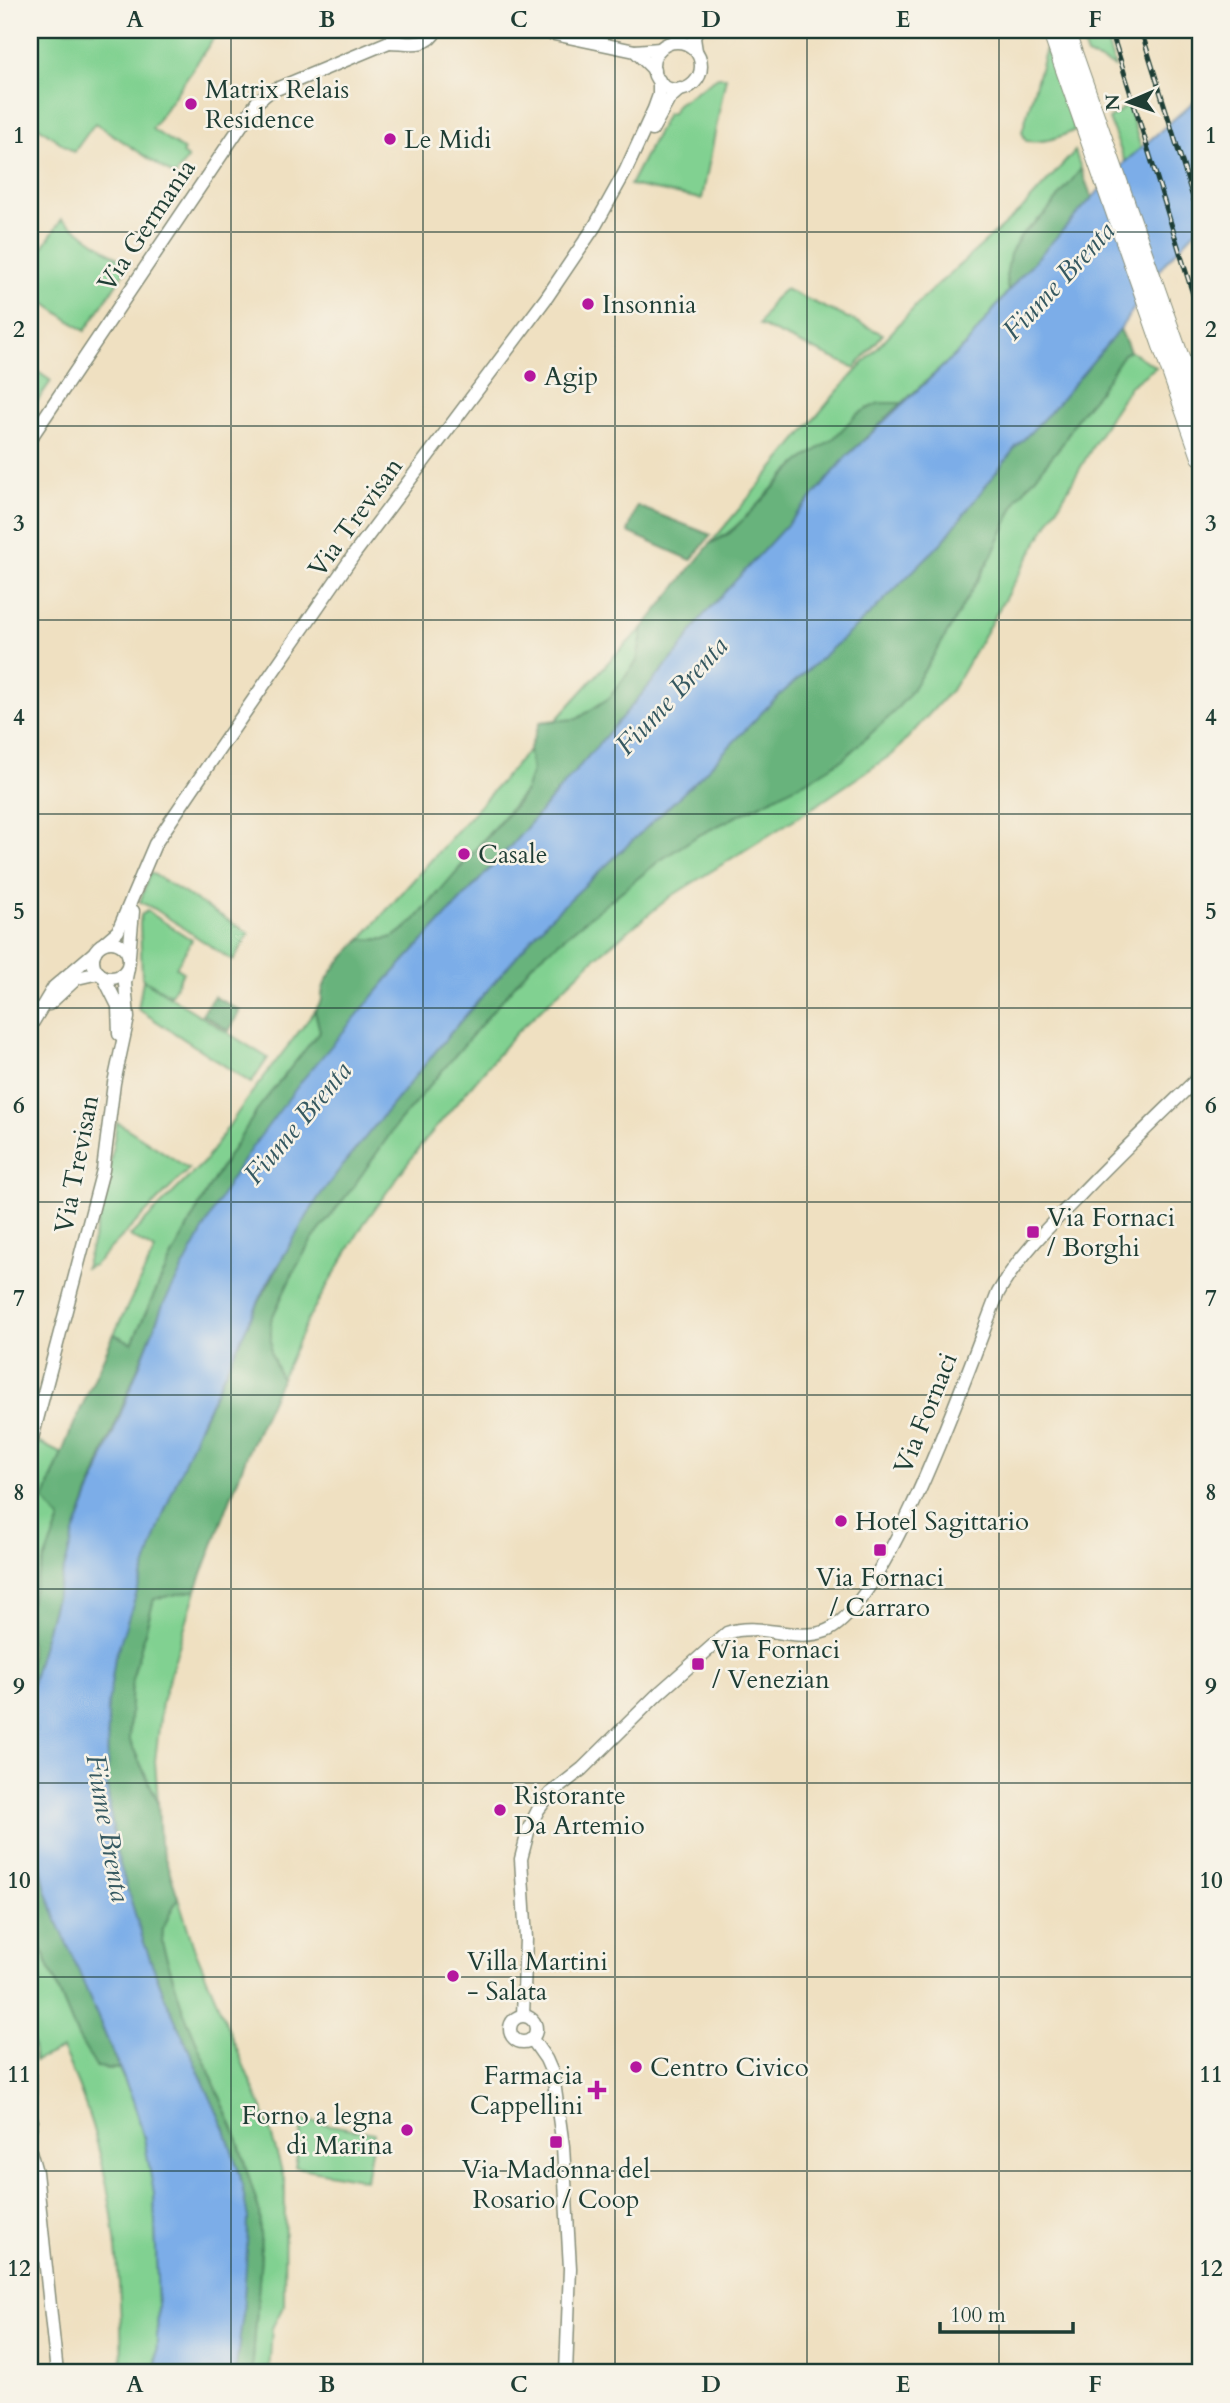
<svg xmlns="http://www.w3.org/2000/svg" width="1230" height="2403" font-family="Cardo,serif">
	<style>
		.green { fill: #81d191; stroke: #508762; stroke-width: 2 }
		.forest { fill: #68b37b; stroke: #447858; stroke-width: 2 }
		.water { fill: #7cade8; stroke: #4e758e; stroke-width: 2 }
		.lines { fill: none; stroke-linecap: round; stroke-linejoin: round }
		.secondary-casing { stroke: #878e7a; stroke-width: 15 }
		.primary-casing { stroke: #878e7a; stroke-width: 15 }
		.highway-casing { stroke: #878e7a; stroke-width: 18 }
		.secondary { stroke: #fff; stroke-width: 12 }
		.primary { stroke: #fff; stroke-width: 12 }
		.highway { stroke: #fff; stroke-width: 16 }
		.rail-casing { stroke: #1f3d34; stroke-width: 5 }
		.rail { stroke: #f7f3e8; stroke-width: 2.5; stroke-dasharray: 8; stroke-linecap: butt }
		.grid { fill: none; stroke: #1f3d34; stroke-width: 2; stroke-opacity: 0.55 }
		.poi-dot { fill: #b5179e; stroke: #f7f3e8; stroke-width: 2.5 }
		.labels { text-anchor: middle; stroke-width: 5; stroke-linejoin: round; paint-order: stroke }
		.poi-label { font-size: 26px; fill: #1f3d34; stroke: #f7f3e8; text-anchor: start }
		.street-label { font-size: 26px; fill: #1f3d34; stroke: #f7f3e8 }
		.water-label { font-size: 28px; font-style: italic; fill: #365961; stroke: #f7f3e8 }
		.neatline { fill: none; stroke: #1f3d34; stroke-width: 2.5 }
		.grid-label { font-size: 23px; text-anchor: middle; font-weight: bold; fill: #1f3d34 }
	</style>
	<rect width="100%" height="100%" fill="#f7f3e8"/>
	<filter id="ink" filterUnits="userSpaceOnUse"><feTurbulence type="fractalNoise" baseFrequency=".0143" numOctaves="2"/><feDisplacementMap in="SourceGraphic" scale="14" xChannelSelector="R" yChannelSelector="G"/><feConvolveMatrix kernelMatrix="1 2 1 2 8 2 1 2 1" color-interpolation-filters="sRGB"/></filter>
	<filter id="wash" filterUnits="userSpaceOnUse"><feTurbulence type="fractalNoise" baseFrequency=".00686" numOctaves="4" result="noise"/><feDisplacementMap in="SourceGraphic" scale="28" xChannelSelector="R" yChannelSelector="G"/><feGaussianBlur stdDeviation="1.57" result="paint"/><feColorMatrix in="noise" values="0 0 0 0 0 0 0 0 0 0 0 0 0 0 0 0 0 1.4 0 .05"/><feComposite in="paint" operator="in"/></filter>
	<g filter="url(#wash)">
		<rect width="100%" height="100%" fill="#efe0c1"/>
		<g class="green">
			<polygon points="30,30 219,30 152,129 184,150 182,154 188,158 175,176 95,123 74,152 30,121"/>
			<polygon points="1078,30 1103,30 1115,67 1087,55"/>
			<path d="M1046 48 1075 130C1058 138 1045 143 1026 141L1022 132Z"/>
			<polygon points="718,77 726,77 702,199 630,185 667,114 672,113 677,104"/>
			<polygon points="1128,105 1141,148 1125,162 1109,119"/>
			<path d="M1075 151 1081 169 1045 214 1021 235 1006 277 1008 291 967 344 902 403C858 403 863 414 834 438 823 448 809 454 798 463 765 490 751 522 710 544L836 393 924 297 1024 207Z"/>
			<polygon points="62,219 122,261 127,268 85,331 30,293 30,266"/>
			<polygon points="785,289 883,334 855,368 759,325 773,300"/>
			<polygon points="1130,351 1156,367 1130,386 1108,420 954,687 894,753 817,805 670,897 596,957 516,1033 421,1145 363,1225 309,1317 281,1379 271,1353 271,1320 293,1273 310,1243 353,1187 397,1124 534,962 659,861 697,836 772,799 889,717 908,696 942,642 992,555 1018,498 1063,443 1079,415 1098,393 1124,354"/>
			<polygon points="30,366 51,381 30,412"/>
			<polygon points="643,628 637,661 609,698 577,719 540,722 556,720 613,657"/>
			<path d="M529 750 532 771 525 791 415 920C393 940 391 941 361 939Z"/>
			<polygon points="150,872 249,933 233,961 155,909 140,902"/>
			<polygon points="147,911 192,940 176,967 183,972 171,995 142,978 140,924 141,915"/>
			<polygon points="143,980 268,1058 251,1083 138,1009"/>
			<polygon points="315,1011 320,1031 260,1106 211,1184 170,1260 132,1343 114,1334 155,1250 130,1236 205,1161 247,1099"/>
			<polygon points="117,1122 189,1169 94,1265 85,1268 104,1201"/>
			<polygon points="38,1442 62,1454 49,1484 60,1520 36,1581 30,1604 30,1469"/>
			<polygon points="196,1590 162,1702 155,1761 158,1802 129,1739 132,1680 154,1599"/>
			<polygon points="178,1897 193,1945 268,2123 285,2182 284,2305 272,2328 269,2373 252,2373 261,2255 259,2211 236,2134 184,2013 162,1943 163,1928"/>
			<path d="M30 1914 47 1963 78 2037 106 2069H119L133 2100 151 2164 154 2193 158 2306 156 2373H122C121 2258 113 2154 62 2049L35 2061 30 2024Z"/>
			<polygon points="303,2120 374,2133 366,2180 295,2167"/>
		</g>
		<g class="forest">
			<polygon points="1081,169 1092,198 1008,291 1006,277 1010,254 1021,235 1045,214"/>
			<polygon points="1120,329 1130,351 1124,354 1098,393 1079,415 1063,443 1018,498 992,555 942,642 908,696 889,717 843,759 809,780 697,836 659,861 534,962 397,1124 353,1187 310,1243 293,1273 271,1320 271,1353 281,1379 250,1447 196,1590 154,1599 132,1680 129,1739 158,1802 160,1843 178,1897 163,1928 162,1943 184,2013 236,2134 259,2211 261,2255 252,2373 235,2373 243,2314 248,2218 225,2130 164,1995 143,1940 116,1852 107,1786 108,1704 115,1658 135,1592 183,1462 249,1321 292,1241 318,1198 345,1162 453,1030 547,921 699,778 770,704 870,614 943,541 1015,448 1052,410"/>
			<path d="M879 403H902L846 457 818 491 701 618 680 650 509 848 387 980 331 1049 213 1214 163 1305 104 1452 74 1534 48 1625 30 1700V1604L36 1581 60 1520 44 1500 67 1440 114 1334 132 1343 170 1260 211 1184 260 1106 320 1031 315 1011 322 1000C319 978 347 955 361 939 391 941 393 940 415 920L518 802 525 791 532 771 529 750 540 722 577 719 609 698 637 661 643 628 710 544 730 533 798 463 834 438 857 414Z"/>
			<polygon points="637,506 711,535 691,560 628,532"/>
			<polygon points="214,996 240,1011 229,1031 202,1014"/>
			<polygon points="30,1816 46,1890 119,2069 96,2067 78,2037 47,1962 30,1914"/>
		</g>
		<polygon class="water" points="1200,96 1200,226 1164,264 1120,329 1052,410 1015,448 943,541 870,614 770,704 699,778 547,921 453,1030 345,1162 318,1198 268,1282 201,1422 164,1512 115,1658 108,1704 107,1786 116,1852 143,1940 164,1995 225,2130 240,2175 248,2218 247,2250 243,2314 235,2373 156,2373 158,2306 154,2194 144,2137 133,2100 56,1918 46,1890 30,1816 30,1700 32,1683 74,1534 163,1305 229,1182 250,1150 303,1079 387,980 509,848 680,650 701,618 818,491 846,457 967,344 1019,278 1125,162"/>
	</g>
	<g filter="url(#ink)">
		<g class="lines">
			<g class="secondary-casing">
				<g id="secondary">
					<polyline points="535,30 635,51 660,49"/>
					<path d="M389 42C407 42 428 49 436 30"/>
					<polyline points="635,51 654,70"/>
					<polyline points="30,439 257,102 269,92 389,42 399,30"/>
					<polyline points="103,976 118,1006 119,1034"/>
					<polyline points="30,1446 103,1170 114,1083 128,1018 125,983 128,968"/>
					<path d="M523 2015 526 1939 521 1859 529 1828 538 1810 550 1794 582 1769 658 1694 727 1633C760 1621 794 1643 826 1631 887 1607 972 1358 998 1293 1018 1257 1048 1227 1077 1198 1117 1156 1159 1116 1200 1076"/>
					<circle cx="523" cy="2029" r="13"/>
					<polyline points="532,2039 546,2059 553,2075 563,2146 570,2268 566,2373"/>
					<polyline points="30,2077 30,2094"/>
					<polyline points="30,2115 32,2121 30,2129"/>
					<polyline points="30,2151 36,2172 57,2373"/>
				</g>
			</g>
			<g class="primary-casing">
				<g id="primary">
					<circle cx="677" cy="66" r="24"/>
					<polyline points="696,51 694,38 697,30"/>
					<polyline points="652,130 669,99 680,89"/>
					<circle cx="111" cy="960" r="18"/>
					<polyline points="104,943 118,931 155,844 218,751 355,553 547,297 595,226 625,172 654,109 659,95 659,80"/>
					<polyline points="129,955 133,911"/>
					<polyline points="49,1004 77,978 99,973"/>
					<polyline points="30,1027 54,987 95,952"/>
				</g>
			</g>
			<g class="highway-casing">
				<g id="highway">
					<polyline points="1050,30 1200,457"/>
					<polyline points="1066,30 1200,412"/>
				</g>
			</g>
			<use href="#secondary" class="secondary"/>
			<use href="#primary" class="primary"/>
			<use href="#highway" class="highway"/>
			<g class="rail-casing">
				<g id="rail">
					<polyline points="1111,30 1200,317"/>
					<polyline points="1141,30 1200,220"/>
				</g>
			</g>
			<use href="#rail" class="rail"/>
		</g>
	</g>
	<path class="grid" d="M231 30V2373M423 30V2373M615 30V2373M807 30V2373M999 30V2373M30 232H1200M30 426H1200M30 620H1200M30 814H1200M30 1008H1200M30 1202H1200M30 1395H1200M30 1589H1200M30 1783H1200M30 1977H1200M30 2171H1200"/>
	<g class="poi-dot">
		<circle cx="191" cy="104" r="7"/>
		<circle cx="390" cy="139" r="7"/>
		<circle cx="588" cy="304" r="7"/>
		<circle cx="530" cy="376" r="7"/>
		<circle cx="464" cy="854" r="7"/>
		<rect x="1026" y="1225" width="14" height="14" rx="3.5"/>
		<circle cx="841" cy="1521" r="7"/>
		<rect x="873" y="1543" width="14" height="14" rx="3.5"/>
		<rect x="691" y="1657" width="14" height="14" rx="3.5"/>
		<circle cx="500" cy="1810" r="7"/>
		<circle cx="453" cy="1976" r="7"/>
		<circle cx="636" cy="2067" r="7"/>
		<path d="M593.5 2079.5h7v7h7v7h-7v7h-7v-7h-7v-7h7z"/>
		<circle cx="407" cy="2130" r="7"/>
		<rect x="549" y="2135" width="14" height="14" rx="3.5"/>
	</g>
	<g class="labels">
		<g class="poi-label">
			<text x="205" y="98">Matrix Relais<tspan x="205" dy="30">Residence</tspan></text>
			<text x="404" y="148">Le Midi</text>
			<text x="602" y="313">Insonnia</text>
			<text x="544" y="385">Agip</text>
			<text x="478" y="863">Casale</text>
			<text x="1047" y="1226">Via Fornaci<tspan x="1047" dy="30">/ Borghi</tspan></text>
			<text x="855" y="1530">Hotel Sagittario</text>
			<text x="880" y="1586" text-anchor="middle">Via Fornaci<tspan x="880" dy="30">/ Carraro</tspan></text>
			<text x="712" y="1658">Via Fornaci<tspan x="712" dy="30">/ Venezian</tspan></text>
			<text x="514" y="1804">Ristorante<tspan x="514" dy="30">Da Artemio</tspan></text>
			<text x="467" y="1970">Villa Martini<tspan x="467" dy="30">- Salata</tspan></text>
			<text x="650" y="2076">Centro Civico</text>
			<text x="583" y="2084" text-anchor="end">Farmacia<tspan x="583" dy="30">Cappellini</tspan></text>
			<text x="393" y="2124" text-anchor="end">Forno a legna<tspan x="393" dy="30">di Marina</tspan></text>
			<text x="556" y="2178" text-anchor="middle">Via Madonna del<tspan x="556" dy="30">Rosario / Coop</tspan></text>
		</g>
		<g class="street-label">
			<text transform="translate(146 225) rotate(-56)" y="9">Via Germania</text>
			<text transform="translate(355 517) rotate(-54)" y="9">Via Trevisan</text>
			<text transform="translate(76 1164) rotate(-79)" y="9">Via Trevisan</text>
			<text transform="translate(925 1413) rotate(-68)" y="9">Via Fornaci</text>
		</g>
		<g class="water-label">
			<text transform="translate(1058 280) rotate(-47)" y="10">Fiume Brenta</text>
			<text transform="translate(671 695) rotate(-47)" y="10">Fiume Brenta</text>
			<text transform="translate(297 1122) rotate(-50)" y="10">Fiume Brenta</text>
			<text transform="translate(109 1828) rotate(80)" y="10">Fiume Brenta</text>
		</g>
	</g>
	<rect width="1230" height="2403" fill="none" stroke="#f7f3e8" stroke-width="77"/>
	<g transform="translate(1129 102) rotate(268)" stroke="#f7f3e8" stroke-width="5" paint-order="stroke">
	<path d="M0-5L12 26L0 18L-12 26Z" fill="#1f3d34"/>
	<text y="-10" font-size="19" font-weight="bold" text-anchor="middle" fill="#1f3d34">N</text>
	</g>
	<path d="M940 2322v10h133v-10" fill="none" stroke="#1f3d34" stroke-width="3.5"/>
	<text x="950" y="2322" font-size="21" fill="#1f3d34" stroke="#f7f3e8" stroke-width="5" paint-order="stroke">100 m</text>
	<rect x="38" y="38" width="1154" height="2326" class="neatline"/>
	<g class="grid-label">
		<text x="135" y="27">A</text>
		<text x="327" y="27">B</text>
		<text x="519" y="27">C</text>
		<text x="711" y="27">D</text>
		<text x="903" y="27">E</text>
		<text x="1095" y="27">F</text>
		<text x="19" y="143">1</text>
		<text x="1211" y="143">1</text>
		<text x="19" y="337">2</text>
		<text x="1211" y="337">2</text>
		<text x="19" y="531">3</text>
		<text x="1211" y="531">3</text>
		<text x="19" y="725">4</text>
		<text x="1211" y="725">4</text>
		<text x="19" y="919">5</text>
		<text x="1211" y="919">5</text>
		<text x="19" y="1113">6</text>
		<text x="1211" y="1113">6</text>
		<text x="19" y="1306">7</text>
		<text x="1211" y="1306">7</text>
		<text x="19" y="1500">8</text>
		<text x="1211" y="1500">8</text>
		<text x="19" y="1694">9</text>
		<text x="1211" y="1694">9</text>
		<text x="19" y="1888">10</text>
		<text x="1211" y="1888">10</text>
		<text x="19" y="2082">11</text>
		<text x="1211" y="2082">11</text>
		<text x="19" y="2276">12</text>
		<text x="1211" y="2276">12</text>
		<text x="135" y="2392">A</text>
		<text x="327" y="2392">B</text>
		<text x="519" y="2392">C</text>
		<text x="711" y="2392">D</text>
		<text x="903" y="2392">E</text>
		<text x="1095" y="2392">F</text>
	</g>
</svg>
